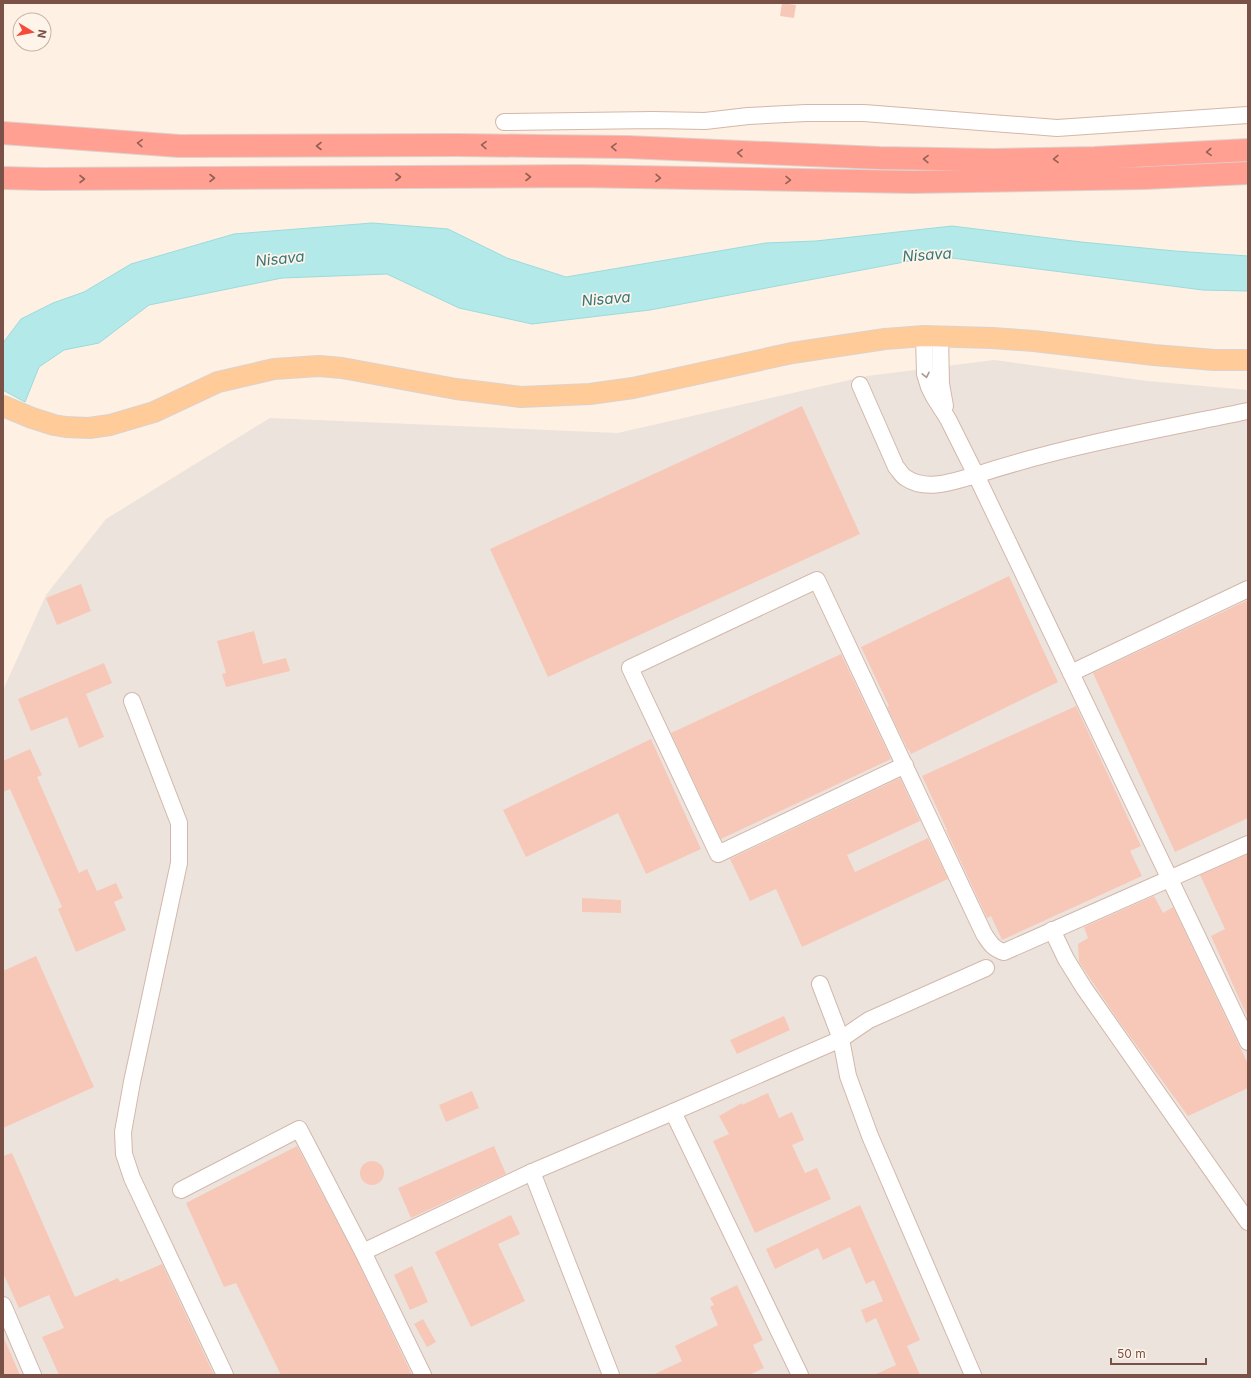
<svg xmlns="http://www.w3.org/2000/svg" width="1251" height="1378" font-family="Inter,sans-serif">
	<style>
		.industrial { fill: #ede3dd }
		.water { fill: #b4e9ea; stroke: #9adbdd }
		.building { fill: #f7c8b7 }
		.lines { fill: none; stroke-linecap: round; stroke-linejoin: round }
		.minor-casing { stroke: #d3b7aa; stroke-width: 18 }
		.major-casing { stroke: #dcd2cf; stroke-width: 22 }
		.highway-casing { stroke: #dcd2cf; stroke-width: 24 }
		.minor { stroke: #fff; stroke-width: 16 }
		.major { stroke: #ffcb98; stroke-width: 20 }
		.highway { stroke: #ffa092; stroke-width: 22 }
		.oneway { stroke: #946155 }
		.oneway2 { stroke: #af9790 }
		.labels { text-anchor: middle; stroke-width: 3.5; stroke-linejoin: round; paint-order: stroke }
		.water-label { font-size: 15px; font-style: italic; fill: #357679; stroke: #fff4ea }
	</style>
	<rect width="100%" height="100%" fill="#fef0e2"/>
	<polygon class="industrial" points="994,360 1147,381 1248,390 1248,1375 3,1375 3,690 46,595 106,519 270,418 618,433 867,376"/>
	<polygon class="water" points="372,223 448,229 507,258 566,277 766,243 816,241 952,226 1081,242 1175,251 1248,256 1248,291 1203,290 936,256 650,310 532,324 459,308 387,274 282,278 149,305 99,343 64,350 39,367 25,402 3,390 3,343 21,319 53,303 84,292 131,264 234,234"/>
	<g class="building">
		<polygon points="782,3 796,5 794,18 780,16"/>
		<polygon points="802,406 860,534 548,677 490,549"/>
		<polygon points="1009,576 1058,682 911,754 909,750 908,750 887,707 889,706 861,647"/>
		<polygon points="81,584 91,611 57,625 46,598"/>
		<polygon points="1248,600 1248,818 1175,852 1093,673"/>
		<polygon points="254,631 263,664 286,658 290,671 226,687 222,674 226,673 217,641"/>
		<polygon points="841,654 891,759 721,839 671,733"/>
		<polygon points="104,663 112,683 86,694 104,737 79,748 67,717 31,731 18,699"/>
		<polygon points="1076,706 1141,846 1130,851 1142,876 1002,940 991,916 987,918 946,830 947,830 922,776"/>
		<polygon points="651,739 701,849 646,874 618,813 526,857 503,810"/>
		<polygon points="30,749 42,775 37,777 79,873 87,869 97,891 116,883 123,898 114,902 126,930 76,952 58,909 62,907 10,789 3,792 3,761"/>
		<polygon points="900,778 920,821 847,855 855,872 928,838 948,879 802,947 776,889 750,901 730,859"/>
		<polygon points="1248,854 1248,1018 1211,936 1225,929 1200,875"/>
		<polygon points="1154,896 1163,913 1173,907 1248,1064 1248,1088 1188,1116 1118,1020 1079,962 1078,944 1088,938 1084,927"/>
		<polygon points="582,898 621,900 621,913 582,912"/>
		<polygon points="36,956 94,1087 3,1128 3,971"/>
		<polygon points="784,1016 790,1030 737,1054 730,1040"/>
		<polygon points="472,1091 479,1108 446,1122 439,1105"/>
		<polygon points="768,1093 779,1118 792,1112 804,1140 792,1145 805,1173 817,1168 831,1199 755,1233 713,1141 729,1134 719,1116 742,1103 742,1105"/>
		<polygon points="297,1146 355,1256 412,1375 281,1375 236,1283 224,1287 186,1203"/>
		<polygon points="494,1146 506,1174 411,1218 398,1188"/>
		<polygon points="12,1153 75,1297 118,1278 120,1282 162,1264 214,1375 59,1375 42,1337 64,1328 49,1295 19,1308 3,1273 3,1156"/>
		<circle cx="372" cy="1173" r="12"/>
		<polygon points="860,1205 920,1340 907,1346 920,1375 874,1375 896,1365 876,1318 866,1323 861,1310 883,1301 874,1280 866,1284 850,1247 823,1260 818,1248 775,1269 766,1249"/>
		<polygon points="511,1215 520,1234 498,1244 525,1301 471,1327 435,1252"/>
		<polygon points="412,1266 428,1302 410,1310 394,1275"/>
		<polygon points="737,1285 763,1340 753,1345 764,1368 749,1375 653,1375 682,1361 675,1346 718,1325 710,1307 714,1305 710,1298"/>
		<polygon points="423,1319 436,1342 427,1347 414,1324"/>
		<polygon points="3,1336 20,1375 3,1375"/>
	</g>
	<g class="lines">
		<g class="minor-casing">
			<g id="minor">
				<polyline points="504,122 653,120 705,121 748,116 806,113 864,113 1057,128 1248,115"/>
				<path d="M924 336 925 374 929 387 934 397 948 419 976 475C1065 446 1156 430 1248 411"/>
				<polyline points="940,337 941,384 945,406"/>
				<path d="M860 385 896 467C899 470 902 476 906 478 927 492 954 481 976 475L1248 1042"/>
				<polyline points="1071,673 1248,589"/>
				<polyline points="132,701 179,823 179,863 132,1082 123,1132 124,1154 132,1178 225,1375"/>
				<path d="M905 765 718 854 630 668 817 580 984 934C990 943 993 949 1004 952L1248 844"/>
				<polyline points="1052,930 1066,959 1084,988 1248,1222"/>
				<polyline points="820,984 841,1039 848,1076 870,1136 973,1375"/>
				<polyline points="532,1172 611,1375"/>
				<polyline points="181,1190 299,1129 363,1252 423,1375"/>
				<polyline points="363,1252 532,1172 673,1112"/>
				<polyline points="3,1305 33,1375"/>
				<polyline points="800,1375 673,1112 841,1039 869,1020 986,968"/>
			</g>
		</g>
		<g class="major-casing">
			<polyline id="major" points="3,406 32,418 54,425 66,427 89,428 110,425 154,412 218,382 274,369 319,366 342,368 456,389 498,394 521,397 590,394 633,388 792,353 885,339 924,336 992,338 1034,341 1154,355 1214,360 1248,360"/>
		</g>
		<g class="highway-casing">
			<g id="highway">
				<polyline points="3,133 179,146 457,145 539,146 627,147 880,158 994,160 1095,158 1248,150"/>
				<polyline points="3,178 43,179 578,176 912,182 1145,178 1248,173"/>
			</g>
		</g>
		<use href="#minor" class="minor"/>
		<use href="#major" class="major"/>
		<use href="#highway" class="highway"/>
	</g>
	<defs><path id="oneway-chevron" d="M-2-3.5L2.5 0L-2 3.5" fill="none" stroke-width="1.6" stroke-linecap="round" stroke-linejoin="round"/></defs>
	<g class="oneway">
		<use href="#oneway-chevron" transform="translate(140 143) rotate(-176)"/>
		<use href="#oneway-chevron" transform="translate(484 145) rotate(-179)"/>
		<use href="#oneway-chevron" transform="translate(319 146) rotate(180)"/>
		<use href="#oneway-chevron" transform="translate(614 147) rotate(-179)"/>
		<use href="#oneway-chevron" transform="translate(1209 152) rotate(177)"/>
		<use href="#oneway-chevron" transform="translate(740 153) rotate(-178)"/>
		<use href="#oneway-chevron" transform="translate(926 159) rotate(-179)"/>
		<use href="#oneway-chevron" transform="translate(1056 159) rotate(179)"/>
		<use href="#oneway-chevron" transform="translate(398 177)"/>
		<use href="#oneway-chevron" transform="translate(528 177)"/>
		<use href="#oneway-chevron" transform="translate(212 178)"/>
		<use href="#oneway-chevron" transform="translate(658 178) rotate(1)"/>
		<use href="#oneway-chevron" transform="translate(82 179)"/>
		<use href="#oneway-chevron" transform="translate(788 180) rotate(1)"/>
	</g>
	<use class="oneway2" href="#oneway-chevron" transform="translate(926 375) rotate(78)"/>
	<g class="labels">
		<g class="water-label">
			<text transform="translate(927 255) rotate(-4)" y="5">Nisava</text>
			<text transform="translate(280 259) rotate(-6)" y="5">Nisava</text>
			<text transform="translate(606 299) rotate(-5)" y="5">Nisava</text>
		</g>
	</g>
	<rect width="1251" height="1378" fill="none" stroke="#795146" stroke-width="8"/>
	<g transform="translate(32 32) rotate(100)"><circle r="19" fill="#fff4ea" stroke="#c9b3a8"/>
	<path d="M0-3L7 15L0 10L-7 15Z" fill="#f54b3b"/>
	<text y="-6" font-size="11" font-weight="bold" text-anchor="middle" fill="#795146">N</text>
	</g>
	<path d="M1111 1358v6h95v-6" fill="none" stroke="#795146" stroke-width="2"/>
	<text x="1117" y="1358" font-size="12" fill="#795146" stroke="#fff4ea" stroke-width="3" paint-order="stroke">50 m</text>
</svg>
